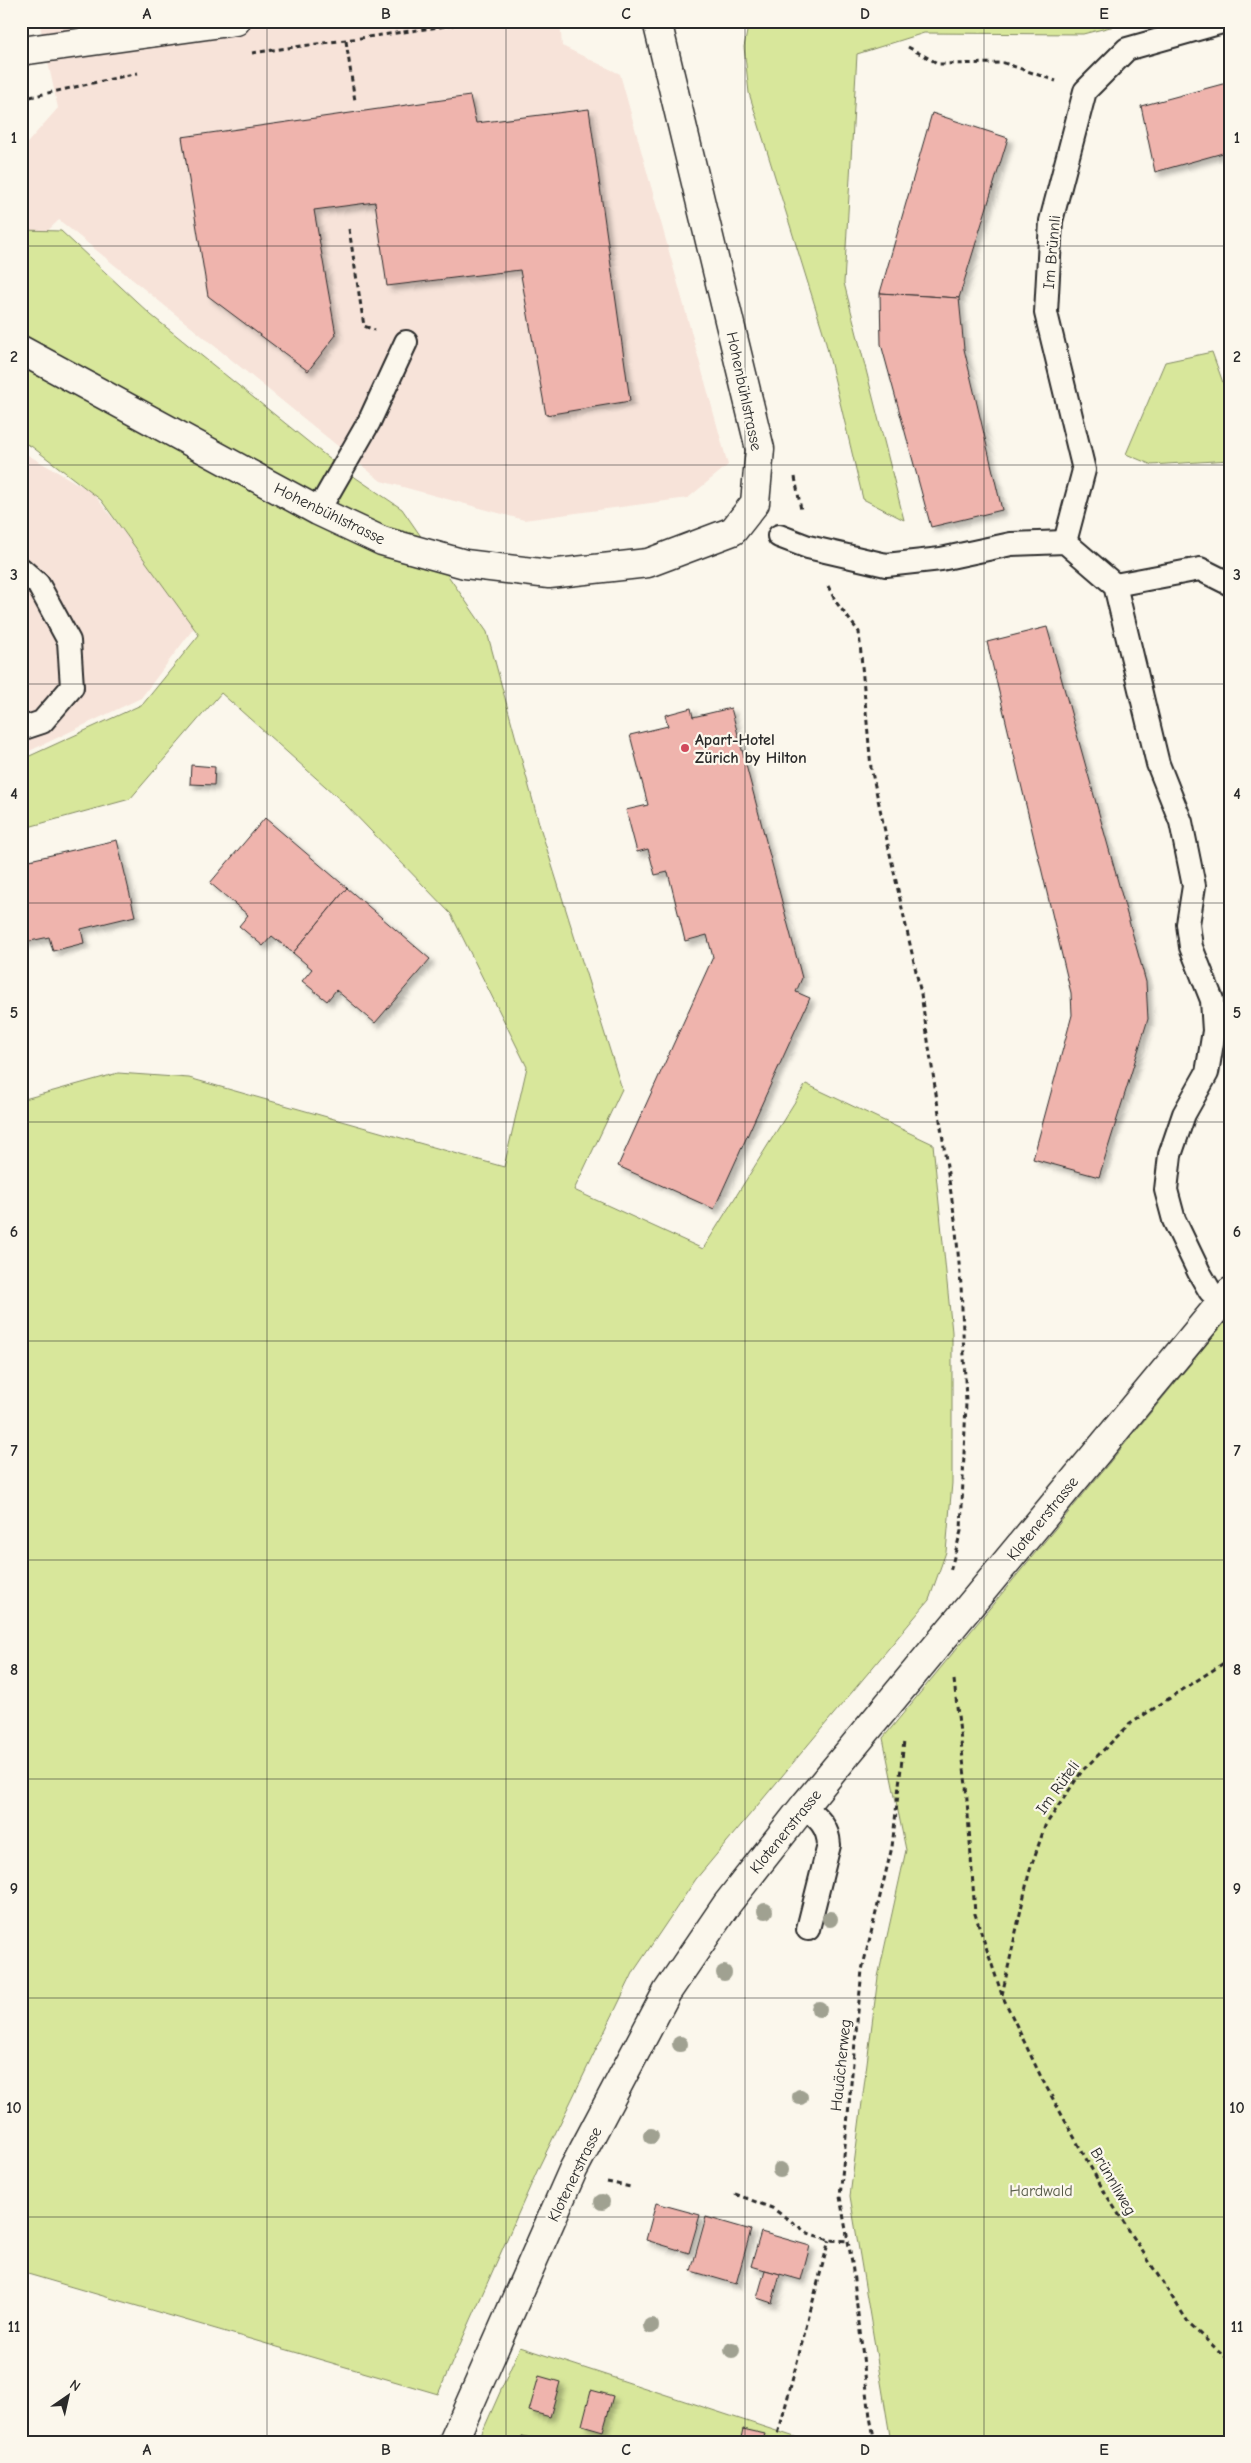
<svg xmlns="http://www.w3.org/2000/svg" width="1251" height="2463" font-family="'Comic Neue',sans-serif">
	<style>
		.built { fill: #f7e3d9 }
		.green { fill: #d8e79b; stroke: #828963 }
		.building { fill: #efb4ad; stroke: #2b2b2b; filter: url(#shadow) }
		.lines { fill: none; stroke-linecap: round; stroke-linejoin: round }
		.service-casing { stroke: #2b2b2b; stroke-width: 26 }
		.minor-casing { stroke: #2b2b2b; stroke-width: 31 }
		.primary-casing { stroke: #2b2b2b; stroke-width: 31 }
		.path { stroke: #2b2b2b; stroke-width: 3; stroke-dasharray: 5 4; stroke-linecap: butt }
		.service { stroke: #fbf7ec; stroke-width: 22 }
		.minor { stroke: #fbf7ec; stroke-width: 28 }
		.primary { stroke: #fbf7ec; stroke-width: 28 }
		.tree { fill: #a0a191 }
		.grid { fill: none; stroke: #2b2b2b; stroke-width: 1; stroke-opacity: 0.55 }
		.poi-dot { fill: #d1495b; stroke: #fbf7ec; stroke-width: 2 }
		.labels { text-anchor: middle; stroke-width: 4.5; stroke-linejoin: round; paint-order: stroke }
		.street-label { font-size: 16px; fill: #2b2b2b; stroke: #fbf7ec }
		.poi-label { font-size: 16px; font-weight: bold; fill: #2b2b2b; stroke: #fbf7ec; text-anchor: start }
		.park-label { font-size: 16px; fill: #565a47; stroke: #fbf7ec }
		.neatline { fill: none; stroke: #2b2b2b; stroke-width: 2 }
		.grid-label { font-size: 16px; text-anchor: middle; font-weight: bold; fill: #2b2b2b }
	</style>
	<defs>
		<filter id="shadow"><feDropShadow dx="4.5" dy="4.5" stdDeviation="2.5" flood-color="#0004"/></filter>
	</defs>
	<rect width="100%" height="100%" fill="#fbf7ec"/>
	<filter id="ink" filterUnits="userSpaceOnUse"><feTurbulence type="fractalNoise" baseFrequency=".02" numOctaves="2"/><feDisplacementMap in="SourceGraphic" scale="10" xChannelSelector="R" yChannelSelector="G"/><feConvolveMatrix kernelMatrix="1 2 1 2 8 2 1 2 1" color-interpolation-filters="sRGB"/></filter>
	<g filter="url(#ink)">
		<g class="built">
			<polygon points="39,21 560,21 562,46 620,74 728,465 688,498 524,520 381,481 59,220 21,256 21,150 58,108"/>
			<polygon points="21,451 92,492 197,624 141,698 21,755"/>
		</g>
		<g class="green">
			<polygon points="749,21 1134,21 1083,34 924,33 857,54 844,283 904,520 863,499 824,335 749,93 744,47"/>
			<polygon points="21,230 61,231 151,315 337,465 402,509 487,632 540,827 622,1089 574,1190 703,1249 806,1084 933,1144 952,1332 952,1483 946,1552 929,1600 696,1879 634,1971 538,2169 438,2394 21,2272 21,1100 118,1073 189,1078 504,1167 527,1067 451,914 344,803 221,693 130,799 21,829 21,760 143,704 199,635 101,500 31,446 21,442"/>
			<polygon points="1212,352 1230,402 1230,460 1152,465 1126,454 1165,362"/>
			<polygon points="1230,1316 1230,2442 891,2442 850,2196 878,1977 906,1850 883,1738"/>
			<polygon points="520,2347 810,2442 478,2442"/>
		</g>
		<g class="building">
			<polygon points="1230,82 1230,151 1155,172 1141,106"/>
			<polygon points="470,96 476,123 589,109 630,401 546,415 520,270 387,286 375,202 314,210 336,335 308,371 208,296 182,137"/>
			<polygon points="932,113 1008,138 959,298 880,293"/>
			<polygon points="880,293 959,298 964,349 1002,510 931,527 881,344"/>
			<polygon points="1047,627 1146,982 1148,1019 1099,1177 1033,1159 1072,1015 1071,993 987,642"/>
			<polygon points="691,708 693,717 731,708 802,978 796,992 810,998 714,1209 618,1166 713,957 707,935 685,941 668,872 655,875 648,849 637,852 626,810 648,805 630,735 668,726 665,715"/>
			<polygon points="191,765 215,767 214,785 190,784"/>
			<polygon points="265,818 347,888 293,953 272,936 263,946 239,926 248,915 210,883"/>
			<polygon points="117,840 135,916 81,929 84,943 53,951 49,937 21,943 21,862"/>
			<polygon points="347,888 430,959 375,1023 336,990 327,1001 302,981 312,969 293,953"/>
			<polygon points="656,2203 700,2215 689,2253 646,2240"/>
			<polygon points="706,2217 751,2230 736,2284 691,2271"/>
			<polygon points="761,2232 810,2246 801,2280 751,2266"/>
			<polygon points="765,2270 780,2274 772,2303 757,2298"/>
			<polygon points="539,2376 560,2382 550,2417 529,2411"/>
			<polygon points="591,2390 613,2396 603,2431 582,2425"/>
			<polygon points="743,2429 765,2434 762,2442 740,2442"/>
			<polygon points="522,2436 543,2441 543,2442 520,2442"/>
		</g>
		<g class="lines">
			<g class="service-casing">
				<g id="service">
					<polyline points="318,511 369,422 406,342"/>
					<polyline points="779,536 808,547 886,565 941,559 1011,544 1065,542 1115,585 1158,764 1181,822 1194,886 1188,924 1191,947 1212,1000 1214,1031 1207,1073 1184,1114 1170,1155 1166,1190 1174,1220 1199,1272 1210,1291 1222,1301"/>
					<polyline points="1065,542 1084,470 1046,313 1051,221 1085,91 1127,49 1226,21"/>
					<polyline points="21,569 38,584 69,641 72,687 42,722 21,729"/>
					<polyline points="1115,585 1200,569 1230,584"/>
					<path d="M804 1806C818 1818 828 1826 829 1845L808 1929"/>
				</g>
			</g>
			<g class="minor-casing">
				<g id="minor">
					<polyline points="21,350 318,511 382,541 465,564 549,574 648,563 733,531 755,503 760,449 657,21"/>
					<polyline points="453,2442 573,2170 667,1992 727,1904 804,1806 1230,1292"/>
				</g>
			</g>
			<g class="primary-casing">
				<polyline id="primary" points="21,51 236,21"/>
			</g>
			<g class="path">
				<polyline points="346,41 355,101"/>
				<polyline points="908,47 939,64 1004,63 1056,81"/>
				<polyline points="252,53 482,21"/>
				<polyline points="21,99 138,73"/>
				<polyline points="349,229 364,326 375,330"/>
				<polyline points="1226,392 1230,392"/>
				<polyline points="795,477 801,510"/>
				<polyline points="828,586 836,602 859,632 871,768 921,994 955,1220 961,1285 966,1402 961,1531 950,1572"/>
				<polyline points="954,1680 966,1786 975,1914 1002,1995 1042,2079 1105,2193 1190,2325 1230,2361"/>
				<polyline points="1002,1995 1029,1873 1045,1826 1082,1771 1130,1724 1230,1659"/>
				<polyline points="607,2182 631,2187"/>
				<polyline points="735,2194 772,2208 808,2233 829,2240 848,2241"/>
				<polyline points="776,2442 829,2240"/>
				<polyline points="875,2442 870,2417 852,2263 840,2197 862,1970 892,1847 904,1741"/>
			</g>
			<use href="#service" class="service"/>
			<use href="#minor" class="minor"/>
			<use href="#primary" class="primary"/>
		</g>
		<g class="tree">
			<circle cx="765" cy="1911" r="8"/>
			<circle cx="830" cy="1919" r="8"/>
			<circle cx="724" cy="1973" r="8"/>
			<circle cx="819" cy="2009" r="8"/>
			<circle cx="680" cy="2044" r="8"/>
			<circle cx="800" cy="2097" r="8"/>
			<circle cx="651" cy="2136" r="8"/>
			<circle cx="780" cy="2170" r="8"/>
			<circle cx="602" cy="2202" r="8"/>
			<circle cx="651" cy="2326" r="8"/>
			<circle cx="732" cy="2350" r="8"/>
		</g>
	</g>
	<path class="grid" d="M267 21V2442M506 21V2442M745 21V2442M984 21V2442M21 246H1230M21 465H1230M21 684H1230M21 903H1230M21 1122H1230M21 1341H1230M21 1560H1230M21 1779H1230M21 1998H1230M21 2217H1230"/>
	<circle class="poi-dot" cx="685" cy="748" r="5"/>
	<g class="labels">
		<g class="street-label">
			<text transform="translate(1051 252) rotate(-85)" y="6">Im Brünnli</text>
			<text transform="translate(745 391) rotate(78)" y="6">Hohenbühlstrasse</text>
			<text transform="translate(330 513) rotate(26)" y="6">Hohenbühlstrasse</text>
			<text transform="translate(1042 1518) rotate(-51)" y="6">Klotenerstrasse</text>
			<text transform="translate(1057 1787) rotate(-54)" y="6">Im Rüteli</text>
			<text transform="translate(785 1831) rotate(-51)" y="6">Klotenerstrasse</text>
			<text transform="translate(840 2065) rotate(-84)" y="6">Hauächerweg</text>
			<text transform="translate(574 2174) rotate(-64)" y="6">Klotenerstrasse</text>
			<text transform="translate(1114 2181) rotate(60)" y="6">Brünnliweg</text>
		</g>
		<g class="poi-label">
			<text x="695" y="745">Apart-Hotel<tspan x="695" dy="18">Zürich by Hilton</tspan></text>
		</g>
		<g class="park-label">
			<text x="1041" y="2196">Hardwald</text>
		</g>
	</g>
	<rect width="1251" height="2463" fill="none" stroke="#fbf7ec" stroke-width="55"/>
	<g transform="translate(68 2396) rotate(34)" stroke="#fbf7ec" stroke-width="4" paint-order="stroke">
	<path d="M0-4L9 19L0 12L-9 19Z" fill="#2b2b2b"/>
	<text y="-8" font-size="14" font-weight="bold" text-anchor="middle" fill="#2b2b2b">N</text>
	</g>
	<rect x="28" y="28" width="1196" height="2408" class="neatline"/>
	<g class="grid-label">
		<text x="147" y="19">A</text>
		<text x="386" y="19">B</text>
		<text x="626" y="19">C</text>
		<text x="865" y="19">D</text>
		<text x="1104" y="19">E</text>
		<text x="14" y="143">1</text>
		<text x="1237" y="143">1</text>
		<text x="14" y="362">2</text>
		<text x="1237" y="362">2</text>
		<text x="14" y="580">3</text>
		<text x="1237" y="580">3</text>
		<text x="14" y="799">4</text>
		<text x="1237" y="799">4</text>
		<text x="14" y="1018">5</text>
		<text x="1237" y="1018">5</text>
		<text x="14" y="1237">6</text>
		<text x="1237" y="1237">6</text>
		<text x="14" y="1456">7</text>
		<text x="1237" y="1456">7</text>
		<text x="14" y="1675">8</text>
		<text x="1237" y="1675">8</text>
		<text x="14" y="1894">9</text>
		<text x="1237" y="1894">9</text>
		<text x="14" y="2113">10</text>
		<text x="1237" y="2113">10</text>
		<text x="14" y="2332">11</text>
		<text x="1237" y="2332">11</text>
		<text x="147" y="2455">A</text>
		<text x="386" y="2455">B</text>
		<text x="626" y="2455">C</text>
		<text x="865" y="2455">D</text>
		<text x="1104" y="2455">E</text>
	</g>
</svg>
